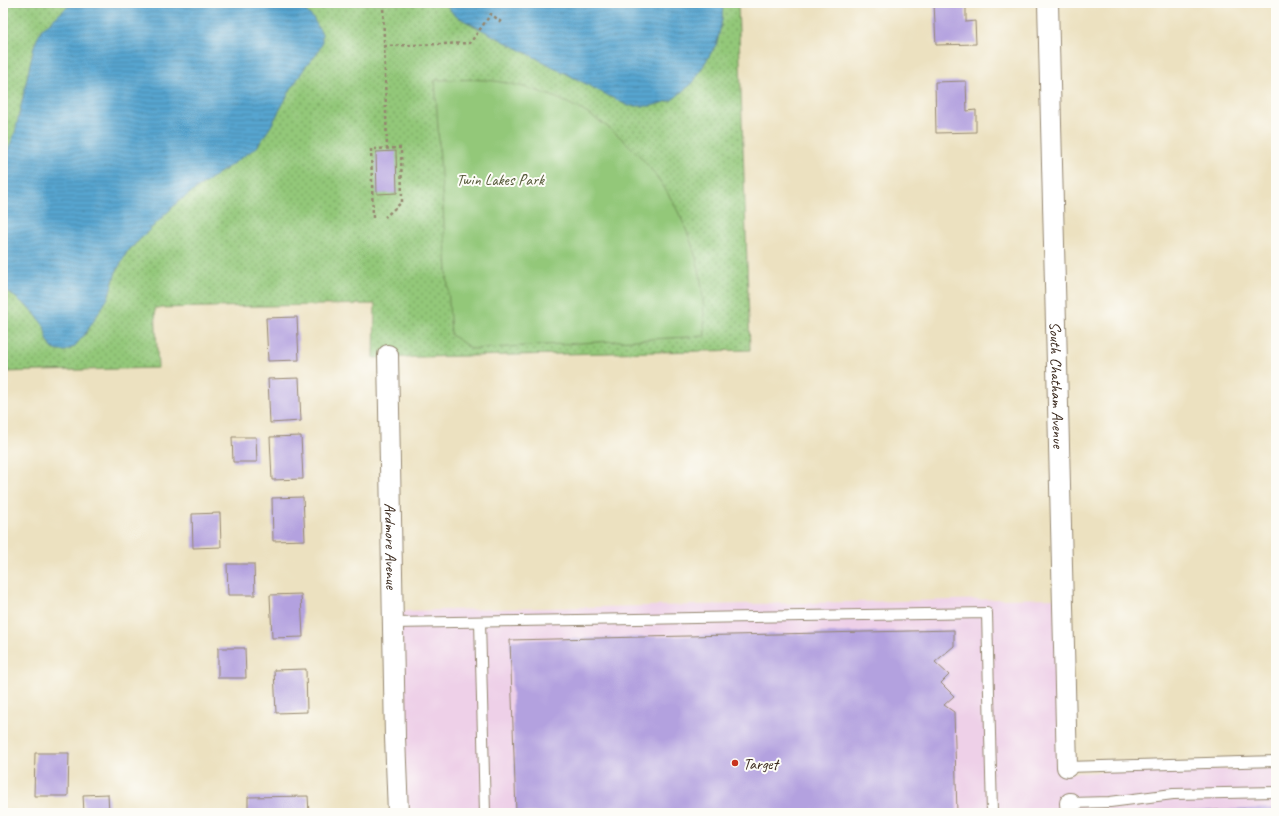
<svg xmlns="http://www.w3.org/2000/svg" width="1279" height="816" font-family="Caveat,sans-serif">
	<style>
		.built { fill: #eed0e8 }
		.park { fill: url(#park-dots); stroke: #67794c }
		.pitch { fill: #93c879; stroke: #67794c }
		.water { fill: url(#water-rules); stroke: #496877 }
		.building { fill: #b3a1df }
		.lines { fill: none; stroke-linecap: round; stroke-linejoin: round }
		.lane-casing { stroke: #94866f; stroke-width: 12 }
		.street-casing { stroke: #94866f; stroke-width: 22 }
		.path { stroke: #94866f; stroke-width: 2.5; stroke-dasharray: 3 3; stroke-linecap: butt }
		.lane { stroke: #fff; stroke-width: 10 }
		.street { stroke: #fff; stroke-width: 20 }
		.poi-dot { fill: #c8321e; stroke: #fdfcf7; stroke-width: 1.5 }
		.labels { text-anchor: middle; stroke-width: 4; stroke-linejoin: round; paint-order: stroke }
		.park-label { font-size: 16px; fill: #555939; stroke: #fdfcf7 }
		.street-label { font-size: 16px; fill: #3b2a1e; stroke: #fdfcf7 }
		.poi-label { font-size: 16px; fill: #3b2a1e; stroke: #fdfcf7; text-anchor: start }
	</style>
	<defs>
		<pattern id="park-dots" width="8" height="8" patternUnits="userSpaceOnUse"><rect width="8" height="8" fill="#93c879"/><path d="M2 2h.1M6 6h.1" fill="none" stroke="#79a363" stroke-width="1.8" stroke-linecap="round"/></pattern>
		<pattern id="water-rules" width="6" height="5" patternUnits="userSpaceOnUse"><rect width="6" height="5" fill="#57a5d0"/><path d="M0 2.5h6" fill="none" stroke="#4987a8"/></pattern>
	</defs>
	<rect width="100%" height="100%" fill="#fdfcf7"/>
	<filter id="ink" filterUnits="userSpaceOnUse"><feTurbulence type="fractalNoise" baseFrequency=".025" numOctaves="2"/><feDisplacementMap in="SourceGraphic" scale="8" xChannelSelector="R" yChannelSelector="G"/><feConvolveMatrix kernelMatrix="1 2 1 2 8 2 1 2 1" color-interpolation-filters="sRGB"/></filter>
	<filter id="wash" filterUnits="userSpaceOnUse"><feTurbulence type="fractalNoise" baseFrequency=".012" numOctaves="4" result="noise"/><feDisplacementMap in="SourceGraphic" scale="16" xChannelSelector="R" yChannelSelector="G"/><feGaussianBlur stdDeviation="0.9" result="paint"/><feColorMatrix in="noise" values="0 0 0 0 0 0 0 0 0 0 0 0 0 0 0 0 0 1.4 0 .05"/><feComposite in="paint" operator="in"/></filter>
	<g filter="url(#wash)">
		<rect width="100%" height="100%" fill="#ece1c0"/>
		<polygon class="built" points="1057,598 1061,773 1276,768 1276,813 406,813 398,611"/>
		<polygon class="park" points="3,3 738,3 750,350 374,358 375,304 155,308 158,368 3,372"/>
		<path class="pitch" d="M435 80C457 80 480 78 501 82 598 99 669 164 696 258 704 283 703 311 705 336L472 349 451 335Z"/>
		<g class="water">
			<polygon points="72,3 298,3 313,18 322,34 322,44 317,54 306,66 291,89 271,126 257,147 179,201 127,252 116,272 108,298 86,333 74,347 66,351 58,351 52,348 47,339 44,326 32,310 3,288 3,162 15,133 34,46 41,30"/>
			<polygon points="445,3 723,3 722,20 717,43 693,83 672,100 651,106 628,106 467,22 454,15"/>
		</g>
		<g id="blocks">
			<g class="building">
				<polygon points="934,3 966,3 966,22 975,21 976,44 936,45"/>
				<polygon points="966,81 967,111 976,110 976,132 936,133 935,82"/>
				<polygon points="396,151 397,193 377,194 376,152"/>
				<polygon points="297,317 299,360 268,361 266,318"/>
				<polygon points="299,378 301,421 270,423 268,379"/>
				<polygon points="301,436 303,479 272,480 270,437"/>
				<polygon points="232,437 256,437 257,462 233,462"/>
				<polygon points="303,497 305,540 273,541 272,498"/>
				<polygon points="220,513 221,547 193,548 192,514"/>
				<polygon points="227,564 254,564 255,595 228,595"/>
				<polygon points="301,594 303,637 272,638 270,595"/>
				<polygon points="954,630 954,646 935,662 949,675 941,683 954,696 944,705 954,712 957,813 516,813 510,640"/>
				<polygon points="218,648 245,648 246,678 218,678"/>
				<polygon points="306,669 307,712 276,713 274,670"/>
				<polygon points="35,753 69,753 68,796 34,796"/>
				<polygon points="108,794 109,813 84,813 83,795"/>
				<polygon points="308,796 309,813 248,813 248,797"/>
				<polygon points="1276,808 1276,813 1162,813 1162,812"/>
			</g>
		</g>
	</g>
	<g filter="url(#ink)">
		<use href="#blocks" fill-opacity="0" stroke="#94866f" stroke-width="1"/>
		<g class="lines">
			<g class="lane-casing">
				<g id="lane">
					<polyline points="480,622 485,813"/>
					<polyline points="393,623 987,613 992,813"/>
					<polyline points="1067,767 1276,761"/>
					<polyline points="1070,803 1110,802 1173,794 1276,792"/>
				</g>
			</g>
			<g class="street-casing">
				<g id="street">
					<path id="s1" d="M1048 3 1067 767"/>
					<path id="s2" d="M388 355 395 737 398 813"/>
					<polyline points="1070,803 1071,813"/>
				</g>
			</g>
			<g class="path">
				<polyline points="383,3 387,149"/>
				<polyline points="384,46 470,43 491,14 501,22"/>
				<polyline points="373,218 371,149 401,148 402,202 385,217"/>
			</g>
			<use href="#lane" class="lane"/>
			<use href="#street" class="street"/>
		</g>
	</g>
	<circle class="poi-dot" cx="735" cy="763" r="4"/>
	<g class="labels">
		<g class="park-label">
			<text x="500" y="185">Twin Lakes Park</text>
		</g>
		<g class="street-label">
			<text dy="6" stroke="none"><textPath href="#s1" startOffset="382">South Chatham Avenue</textPath></text>
			<text dy="6" stroke="none"><textPath href="#s2" startOffset="191">Ardmore Avenue</textPath></text>
		</g>
		<g class="poi-label">
			<text x="743" y="769">Target</text>
		</g>
	</g>
	<rect width="1279" height="816" fill="none" stroke="#fdfcf7" stroke-width="16"/>
</svg>
